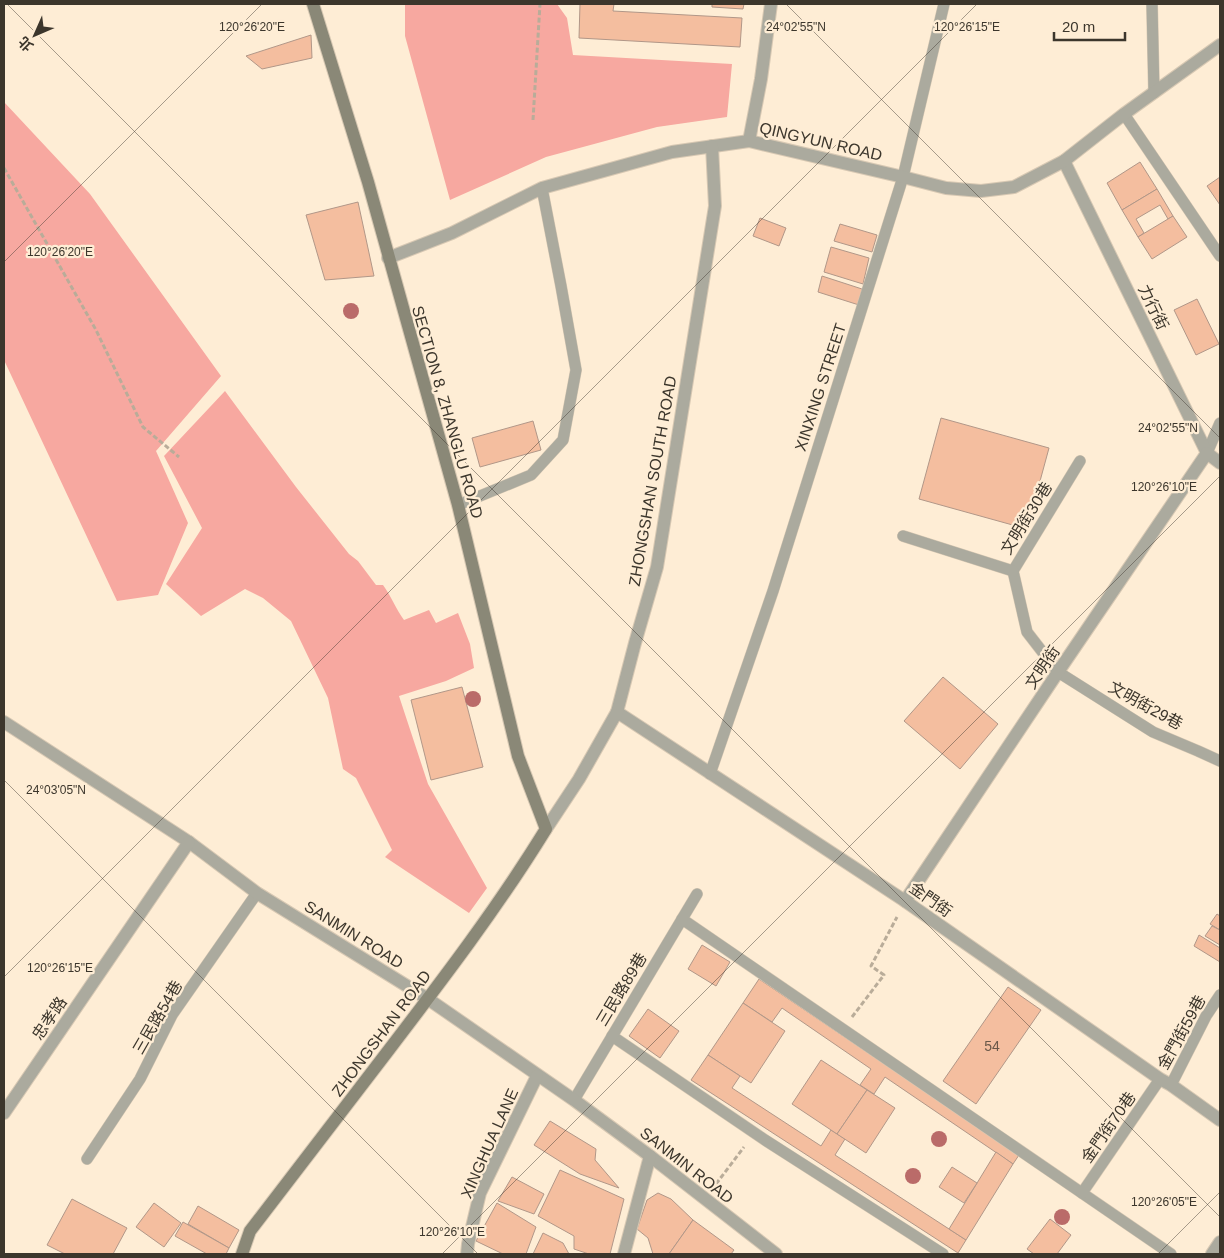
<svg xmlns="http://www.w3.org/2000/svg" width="1224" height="1258" font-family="Arial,'Noto Sans TC',sans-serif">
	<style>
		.green { fill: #f7a8a0 }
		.building { fill: #f4be9f; stroke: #b19788 }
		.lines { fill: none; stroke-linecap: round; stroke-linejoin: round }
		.lane-casing { stroke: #d7c8b3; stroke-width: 12 }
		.street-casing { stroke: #d7c8b3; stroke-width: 14 }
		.secondary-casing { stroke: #d7c8b3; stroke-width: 14 }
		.path { stroke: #b9ac99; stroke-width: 3; stroke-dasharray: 5 2.5; stroke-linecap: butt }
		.lane { stroke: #abaa9e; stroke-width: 11 }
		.street { stroke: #abaa9e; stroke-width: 12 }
		.secondary { stroke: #8a8877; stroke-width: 12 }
		.tree { fill: #ba6b69 }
		.ticks { fill: none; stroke: #3c362c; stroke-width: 1; stroke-opacity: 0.45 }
		.labels { text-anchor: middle; stroke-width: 4.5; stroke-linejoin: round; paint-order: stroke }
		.number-label { font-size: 14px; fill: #6a5849 }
		.street-label { font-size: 16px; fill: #3c362c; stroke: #feedd5 }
		.ticks-label { font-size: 12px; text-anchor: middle; fill: #3c362c; stroke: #feedd5; stroke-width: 4.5; stroke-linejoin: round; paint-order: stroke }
	</style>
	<rect width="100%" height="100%" fill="#feedd5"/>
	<g class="green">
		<polygon points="405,4 557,4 567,18 573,55 732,64 727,117 657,127 546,157 450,200 405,36"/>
		<polygon points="4,102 90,194 221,376 156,451 188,523 158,595 117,601 4,360"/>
		<path d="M225 391 296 487 349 554 358 561 376 585H383C391 596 396 609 404 620L429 610 436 623 458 613 470 644 474 668 446 681 399 696 428 784 487 888 469 913 385 857 392 850 356 778 343 769 328 698 291 621 263 598 245 589 201 616 166 584 202 528 164 456Z"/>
	</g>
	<g class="building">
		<polygon points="580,4 614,4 613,11 742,18 740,47 579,38"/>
		<polygon points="712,4 744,4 743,9 712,7"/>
		<polygon points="311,35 312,58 262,69 246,56"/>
		<polygon points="1140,162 1157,189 1122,210 1107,183"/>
		<polygon points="1220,177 1220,205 1207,186"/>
		<polygon points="1157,189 1173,216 1168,219 1160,205 1136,219 1144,233 1138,237 1122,210"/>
		<polygon points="358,202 374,276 325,280 306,215"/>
		<polygon points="1173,216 1187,237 1152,259 1138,237"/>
		<polygon points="760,218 786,228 779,246 753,236"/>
		<polygon points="840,224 877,235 872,252 834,241"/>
		<polygon points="831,247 869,258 863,284 824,272"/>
		<polygon points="822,276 862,289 859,305 818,292"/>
		<polygon points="1197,299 1219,344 1196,355 1174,310"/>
		<polygon points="941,418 1049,448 1027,529 919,499"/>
		<polygon points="533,421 541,450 480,467 472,438"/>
		<polygon points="943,677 998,724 960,769 904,721"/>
		<polygon points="462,687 483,767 431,780 411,700"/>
		<polygon points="1217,914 1220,916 1220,930 1210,924"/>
		<polygon points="1212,926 1220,930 1220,945 1205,936"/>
		<polygon points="1199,935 1220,948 1220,962 1194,946"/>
		<polygon points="702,945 730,962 716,986 688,969"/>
		<polygon points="759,979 1019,1155 1013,1164 885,1077 874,1094 860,1085 871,1069 782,1008 772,1022 743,1003"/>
		<polygon points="1008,987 1041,1010 976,1104 943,1081"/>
		<polygon points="743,1003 785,1031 751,1083 708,1055"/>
		<polygon points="648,1009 679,1031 660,1058 629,1036"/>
		<polygon points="708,1055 740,1076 732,1088 821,1146 831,1130 845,1139 835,1155 966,1240 958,1253 691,1080"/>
		<polygon points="821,1060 867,1090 837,1134 792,1104"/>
		<polygon points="867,1090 895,1108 866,1153 837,1134"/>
		<polygon points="550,1121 596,1149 595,1160 619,1188 580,1174 534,1145"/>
		<polygon points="996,1152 1013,1164 966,1240 949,1229"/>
		<polygon points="952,1167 977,1183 964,1203 939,1187"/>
		<polygon points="560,1170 624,1199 610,1254 589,1254 574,1249 574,1236 538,1216"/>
		<polygon points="512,1177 544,1194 534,1214 498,1201"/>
		<polygon points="658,1193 671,1199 693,1220 669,1254 653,1254 648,1238 637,1229 647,1200"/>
		<polygon points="72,1199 127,1228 113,1254 65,1254 47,1245"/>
		<polygon points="154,1203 181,1223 164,1247 136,1227"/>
		<polygon points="497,1203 536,1227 526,1254 503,1254 476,1241"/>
		<polygon points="198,1206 239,1230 229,1248 188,1224"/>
		<polygon points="1050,1219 1071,1235 1057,1254 1034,1254 1027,1249"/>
		<polygon points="693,1220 734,1250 731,1254 669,1254"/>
		<polygon points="183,1222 229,1248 226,1254 207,1254 175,1236"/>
		<polygon points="543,1233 563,1243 569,1254 571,1254 533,1254"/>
	</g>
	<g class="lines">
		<g class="lane-casing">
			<g id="lane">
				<polyline points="1152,4 1154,93"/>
				<polyline points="1124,114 1220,256"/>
				<polyline points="1207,453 1220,423"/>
				<polyline points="1080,461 1013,571 1027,632 1058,672 1153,732 1198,751 1220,761"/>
				<polyline points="458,505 531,475 563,440 576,370 561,286 542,188"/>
				<polyline points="903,536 1013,571"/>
				<polyline points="710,774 773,591 903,177 944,4"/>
				<polyline points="682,919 1171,1254"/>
				<polyline points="612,1036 765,1140 943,1254"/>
				<polyline points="1171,1085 1206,1016 1220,995"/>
				<polyline points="574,1100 697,894"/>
				<polyline points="87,1159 140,1079 172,1015 257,893"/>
				<polyline points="1082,1193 1160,1079"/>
			</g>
		</g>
		<g class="street-casing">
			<g id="street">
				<polyline points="749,141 761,79 771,4"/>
				<polyline points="1064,161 1207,453 1220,463"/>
				<polyline points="388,258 452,233 542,188 672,152 749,141 903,177 946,188 981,191 1014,187 1064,161 1124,114 1220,45"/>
				<polyline points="617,712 905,901 1160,1079 1171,1085 1220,1120"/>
				<polyline points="4,722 189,842 257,893 428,999 574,1100 650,1156 776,1254"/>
				<polyline points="546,829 579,779 617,712 635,643 657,567 715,206 712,146"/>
				<polyline points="905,901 1058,672 1207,453"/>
				<polyline points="4,1113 189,842"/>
				<polyline points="467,1254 468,1244 480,1193 537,1076"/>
				<polyline points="624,1254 650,1156"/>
				<polyline points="1212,1254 1220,1242"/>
			</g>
		</g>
		<g class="secondary-casing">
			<path id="secondary" d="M242 1254 250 1231C296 1171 342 1111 388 1051 443 979 498 907 546 829L518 756 458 505 368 182 313 4"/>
		</g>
		<g class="path">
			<polyline points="533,120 540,4"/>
			<polyline points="4,168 96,330 143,427 179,457"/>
			<polyline points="852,1017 884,975 871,966 897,917"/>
			<polyline points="716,1184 744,1147"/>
		</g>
		<use href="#lane" class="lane"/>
		<use href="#street" class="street"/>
		<use href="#secondary" class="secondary"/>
	</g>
	<g class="tree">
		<circle cx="351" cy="311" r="8"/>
		<circle cx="473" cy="699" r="8"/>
		<circle cx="939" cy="1139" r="8"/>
		<circle cx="913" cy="1176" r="8"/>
		<circle cx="1062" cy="1217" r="8"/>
	</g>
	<path class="ticks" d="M7 4 1220 1217M786 4 1220 438M4 262 262 4M4 780 478 1254M4 977 977 4M442 1254 1220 476M1158 1254 1220 1192"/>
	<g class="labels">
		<g class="number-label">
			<text x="992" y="1051">54</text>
		</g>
		<g class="street-label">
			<text transform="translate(821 141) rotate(13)" y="6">QINGYUN ROAD</text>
			<text transform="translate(1154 307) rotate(64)" y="6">力行街</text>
			<text transform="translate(820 387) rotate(-72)" y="6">XINXING STREET</text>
			<text transform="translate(448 412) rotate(74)" y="6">SECTION 8, ZHANGLU ROAD</text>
			<text transform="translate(652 481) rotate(-80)" y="6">ZHONGSHAN SOUTH ROAD</text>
			<text transform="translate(1026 518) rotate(-58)" y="6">文明街30巷</text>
			<text transform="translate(1042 667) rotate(-56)" y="6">文明街</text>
			<text transform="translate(1146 705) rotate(29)" y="6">文明街29巷</text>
			<text transform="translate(931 899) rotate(35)" y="6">金門街</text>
			<text transform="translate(354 934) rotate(32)" y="6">SANMIN ROAD</text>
			<text transform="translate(621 989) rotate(-59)" y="6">三民路89巷</text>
			<text transform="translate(157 1017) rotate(-60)" y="6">三民路54巷</text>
			<text transform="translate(49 1018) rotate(-56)" y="6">忠孝路</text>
			<text transform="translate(1181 1032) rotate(-61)" y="6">金門街59巷</text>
			<text transform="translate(381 1033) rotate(-53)" y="6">ZHONGSHAN ROAD</text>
			<text transform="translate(1108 1127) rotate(-55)" y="6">金門街70巷</text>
			<text transform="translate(489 1143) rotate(-66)" y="6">XINGHUA LANE</text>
			<text transform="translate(687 1165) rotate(38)" y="6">SANMIN ROAD</text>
		</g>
	</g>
	<g class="ticks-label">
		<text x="252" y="31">120°26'20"E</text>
		<text x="796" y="31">24°02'55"N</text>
		<text x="967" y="31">120°26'15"E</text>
		<text x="60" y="256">120°26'20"E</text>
		<text x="1168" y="432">24°02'55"N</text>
		<text x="1164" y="491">120°26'10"E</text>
		<text x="56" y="794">24°03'05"N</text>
		<text x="60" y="972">120°26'15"E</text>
		<text x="1164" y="1206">120°26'05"E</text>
		<text x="452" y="1236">120°26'10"E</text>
	</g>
	<rect width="1224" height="1258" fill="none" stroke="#3c362c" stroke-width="10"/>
	<g transform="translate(35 35) rotate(225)" stroke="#feedd5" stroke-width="4" paint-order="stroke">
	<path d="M0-4L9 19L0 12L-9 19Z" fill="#3c362c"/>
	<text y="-8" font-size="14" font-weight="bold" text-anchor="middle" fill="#3c362c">北</text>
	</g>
	<path d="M1054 32v8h71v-8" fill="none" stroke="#3c362c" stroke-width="2.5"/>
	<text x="1062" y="32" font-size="15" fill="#3c362c" stroke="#feedd5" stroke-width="4" paint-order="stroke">20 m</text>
</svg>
